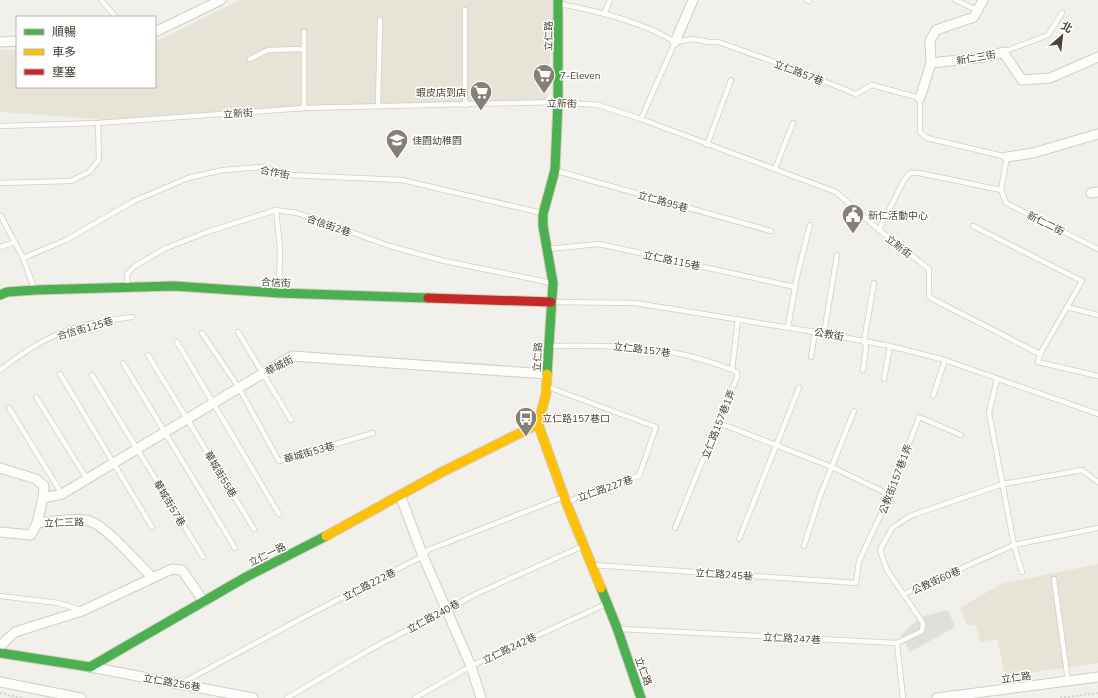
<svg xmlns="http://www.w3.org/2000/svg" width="1098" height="698" font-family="'Nunito Sans','Noto Sans TC',sans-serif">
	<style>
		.residential { fill: #e7e3d7 }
		.parking { fill: #e1dfd9 }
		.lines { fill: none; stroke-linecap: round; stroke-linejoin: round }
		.lane-casing { stroke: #d0cec7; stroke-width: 6 }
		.street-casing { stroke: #d0cec7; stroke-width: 11 }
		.fast-casing { stroke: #d2cfc0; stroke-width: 11 }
		.slow-casing { stroke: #d2cfc0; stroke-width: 11 }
		.jam-casing { stroke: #d2cfc0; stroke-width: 11 }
		.path { stroke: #d2d0c9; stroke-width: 2; stroke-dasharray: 2 2; stroke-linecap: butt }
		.lane { stroke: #fdfdfc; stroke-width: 4.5 }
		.street { stroke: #fdfdfc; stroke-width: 9 }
		.fast { stroke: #4caf50; stroke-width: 9 }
		.slow { stroke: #ffc107; stroke-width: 9 }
		.jam { stroke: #c62828; stroke-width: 9 }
		.labels { text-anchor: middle; stroke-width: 3; stroke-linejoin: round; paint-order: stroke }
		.street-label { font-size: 10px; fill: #494434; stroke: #fff }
		.poi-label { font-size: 10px; fill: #494434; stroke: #fff; text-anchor: start }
	</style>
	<rect width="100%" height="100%" fill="#f2f0ea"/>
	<g class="residential">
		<polygon points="240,0 554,0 547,101 110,120 0,112 0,50 17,50 17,87 155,87 155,42"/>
		<polygon points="1098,564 1098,663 1005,676 997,639 980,642 976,625 966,624 960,608 1001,584"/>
	</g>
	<polygon class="parking" points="948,610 955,627 910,652 901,635 920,617"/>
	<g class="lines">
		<g class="lane-casing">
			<g id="lane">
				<polyline points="101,0 116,17"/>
				<polyline points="807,0 809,1"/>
				<polyline points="955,0 979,11"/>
				<path d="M560 4C598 11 643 22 675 42L693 39 709 42H718L786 66 856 94 872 85 920 98V132L927 138 1007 157 1001 190 919 173H910L904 180 879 230"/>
				<polyline points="465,10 465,105"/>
				<polyline points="604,14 610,0"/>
				<polyline points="1003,52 1048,35 1062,13"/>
				<polyline points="250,59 268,50 303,49"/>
				<polyline points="378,106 380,20"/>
				<polyline points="304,108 304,32"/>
				<polyline points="641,119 675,42"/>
				<polyline points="0,126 98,123 304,108 557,102 598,105 641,119 836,192 879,230 929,269 929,297 1040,354"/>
				<polyline points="707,145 731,80"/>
				<polyline points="775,169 793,123"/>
				<polyline points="557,171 771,231"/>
				<polyline points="0,183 71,181 89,172 99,160 98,123"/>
				<polyline points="1001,190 1006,203 1098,249"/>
				<polyline points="276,210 280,248 279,292"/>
				<polyline points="1,216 23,258 34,288"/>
				<polyline points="973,226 1082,281 1040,354 1038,362 1098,376"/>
				<polyline points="0,247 15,242"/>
				<polyline points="548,249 599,244 795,287"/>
				<polyline points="23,258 66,240 134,201 188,178 223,170 261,167 289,175 402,180 542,213"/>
				<polyline points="127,286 127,274 135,266 166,248 207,232 276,210 297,213 390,246 440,260 552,283"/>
				<polyline points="553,302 635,303 815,332 890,346 945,360 1098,414"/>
				<polyline points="1067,307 1098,315"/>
				<polyline points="788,327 797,276 810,225"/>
				<polyline points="238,332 291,420"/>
				<polyline points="202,333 239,388 279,461 373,433"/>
				<polyline points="824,333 837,255"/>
				<polyline points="177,342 279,514"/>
				<path d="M551 346C614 345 672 345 732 370"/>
				<polyline points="148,355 254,529"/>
				<polyline points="811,357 815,332"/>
				<polyline points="123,363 235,548"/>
				<path d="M0 370C18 356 39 342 60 333 81 324 110 320 132 317"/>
				<polyline points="863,370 866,347 864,341 874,283"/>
				<polyline points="60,374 152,527"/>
				<polyline points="92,375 203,557"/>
				<polyline points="884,379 890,346"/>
				<polyline points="997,379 989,413 1014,545 1022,572"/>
				<polyline points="548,387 656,427 639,476 609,485 567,502"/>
				<polyline points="933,396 945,360"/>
				<polyline points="36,397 87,479"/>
				<polyline points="9,408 62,494"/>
				<polyline points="719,423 832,467 890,495"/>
				<polyline points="675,528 737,377 737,372 732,370 738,319"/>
				<polyline points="739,539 799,388"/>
				<polyline points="804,546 820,496 854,411"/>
				<polyline points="593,565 856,583 859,561 890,495 919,417 961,435"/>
				<polyline points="1054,579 1068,681"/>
				<polyline points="904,594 1014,545 1098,528"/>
				<polyline points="0,596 58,603 81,610"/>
				<polyline points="620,629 897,643 922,631 923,623 887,570 880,550 892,528 910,516 1003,484 1082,470 1098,482"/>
				<polyline points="897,643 903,698"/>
				<polyline points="182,683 308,615 423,556 428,550 563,497"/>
				<polyline points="287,698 371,649 478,593 583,546"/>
				<polyline points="415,698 471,666 606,604"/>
			</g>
		</g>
		<g class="street-casing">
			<g id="street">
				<polyline points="155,32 221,0"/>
				<polyline points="0,42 17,41"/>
				<polyline points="675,42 693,0"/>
				<polyline points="931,63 985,57 1003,52 1022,80 1050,78 1098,57"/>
				<polyline points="920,98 931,63 930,41 936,30 974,17 983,0"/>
				<polyline points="1007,157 1033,153 1098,134"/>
				<polyline points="1091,193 1098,192"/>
				<path d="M0 468 36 479 44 486 43 498 37 523C52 522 79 516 92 522 110 530 138 564 153 578"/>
				<polyline points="400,495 423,556 471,666 481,698"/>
				<polyline points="43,498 62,494 292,356 547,374"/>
				<polyline points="0,532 31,535 37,523"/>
				<polyline points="0,646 15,632 82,611 172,569 182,570 204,602"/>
				<polyline points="90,667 253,698"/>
				<polyline points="0,682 81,698"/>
				<polyline points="937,698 1098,677"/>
			</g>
		</g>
		<g class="fast-casing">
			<g id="fast">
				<polyline points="0,295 7,292 35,290 174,286 279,293 428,298"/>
				<polyline points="547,374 553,283 543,226 543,214 555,170 558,102 558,0"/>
				<polyline points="601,588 617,628 641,698"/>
				<polyline points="0,653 90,667 246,577 326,536"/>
			</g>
		</g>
		<g class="slow-casing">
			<g id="slow">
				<polyline points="547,374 546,394 538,424 566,502 601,588"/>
				<polyline points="326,536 442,472 538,424"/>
			</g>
		</g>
		<g class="jam-casing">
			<polyline id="jam" points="428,298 551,302"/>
		</g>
		<g class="path">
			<polyline points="0,693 22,698"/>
			<polyline points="1060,698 1098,693"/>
		</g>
		<use href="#lane" class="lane"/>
		<use href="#street" class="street"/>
		<use href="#fast" class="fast"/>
		<use href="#slow" class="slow"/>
		<use href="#jam" class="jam"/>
	</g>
	<defs>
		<g id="supermarket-pin" transform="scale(1.15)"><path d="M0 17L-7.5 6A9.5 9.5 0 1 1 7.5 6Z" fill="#848074" stroke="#fff"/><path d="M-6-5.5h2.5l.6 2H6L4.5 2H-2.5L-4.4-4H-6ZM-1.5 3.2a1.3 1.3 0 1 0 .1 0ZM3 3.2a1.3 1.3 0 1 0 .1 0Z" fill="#fff"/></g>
		<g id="school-pin" transform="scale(1.15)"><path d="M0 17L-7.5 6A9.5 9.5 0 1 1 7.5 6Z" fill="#848074" stroke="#fff"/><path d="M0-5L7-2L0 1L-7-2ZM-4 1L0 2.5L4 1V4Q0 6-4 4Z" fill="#fff"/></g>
		<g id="civic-pin" transform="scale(1.15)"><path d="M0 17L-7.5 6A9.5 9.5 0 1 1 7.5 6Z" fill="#848074" stroke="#fff"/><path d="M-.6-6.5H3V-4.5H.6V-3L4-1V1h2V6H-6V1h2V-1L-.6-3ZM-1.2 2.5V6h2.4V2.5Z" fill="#fff"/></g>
		<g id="bus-pin" transform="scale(1.15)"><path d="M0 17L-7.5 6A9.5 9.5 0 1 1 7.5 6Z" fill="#848074" stroke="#fff"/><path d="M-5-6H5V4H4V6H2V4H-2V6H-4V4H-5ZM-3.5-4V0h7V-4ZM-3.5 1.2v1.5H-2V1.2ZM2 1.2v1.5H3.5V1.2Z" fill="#fff"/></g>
	</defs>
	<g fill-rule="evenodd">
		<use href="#supermarket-pin" x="544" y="75"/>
		<use href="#supermarket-pin" x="481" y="92"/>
		<use href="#school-pin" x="397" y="140"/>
		<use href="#civic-pin" x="853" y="215"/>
		<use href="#bus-pin" x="526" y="418"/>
	</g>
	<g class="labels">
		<g class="street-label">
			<text transform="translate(548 36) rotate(-89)" y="4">立仁路</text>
			<text transform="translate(976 57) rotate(-10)" y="4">新仁三街</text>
			<text transform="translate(799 72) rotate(21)" y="4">立仁路57巷</text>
			<text transform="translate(562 103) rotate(2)" y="4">立新街</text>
			<text transform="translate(238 113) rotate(-4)" y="4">立新街</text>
			<text transform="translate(275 172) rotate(11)" y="4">合作街</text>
			<text transform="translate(663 201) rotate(16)" y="4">立仁路95巷</text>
			<text transform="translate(1046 223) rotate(27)" y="4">新仁二街</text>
			<text transform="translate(329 225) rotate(19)" y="4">合信街2巷</text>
			<text transform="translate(899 246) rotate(38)" y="4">立新街</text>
			<text transform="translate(672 260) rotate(12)" y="4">立仁路115巷</text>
			<text transform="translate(276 282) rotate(3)" y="4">合信街</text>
			<text transform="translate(85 328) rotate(-16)" y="4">合信街125巷</text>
			<text transform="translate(829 334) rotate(10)" y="4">公教街</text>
			<text transform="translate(642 349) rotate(7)" y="4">立仁路157巷</text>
			<text transform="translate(537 357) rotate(-86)" y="4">立仁路</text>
			<text transform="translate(279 365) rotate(-28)" y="4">華城街</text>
			<text transform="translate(718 424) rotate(-68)" y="4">立仁路157巷1弄</text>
			<text transform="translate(309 452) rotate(-16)" y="4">華城街53巷</text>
			<text transform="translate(221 474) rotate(59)" y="4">華城街55巷</text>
			<text transform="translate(895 479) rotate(-69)" y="4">公教街157巷1弄</text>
			<text transform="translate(605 488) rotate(-19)" y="4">立仁路227巷</text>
			<text transform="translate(170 503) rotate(59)" y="4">華城街57巷</text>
			<text transform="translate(64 522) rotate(-2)" y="4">立仁三路</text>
			<text transform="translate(267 554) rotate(-26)" y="4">立仁一路</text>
			<text transform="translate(724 574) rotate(4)" y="4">立仁路245巷</text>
			<text transform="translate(936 580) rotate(-24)" y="4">公教街60巷</text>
			<text transform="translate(369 584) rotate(-27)" y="4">立仁路222巷</text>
			<text transform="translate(433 616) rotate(-28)" y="4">立仁路240巷</text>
			<text transform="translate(792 638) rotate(3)" y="4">立仁路247巷</text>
			<text transform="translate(509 648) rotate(-25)" y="4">立仁路242巷</text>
			<text transform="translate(644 671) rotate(70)" y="4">立仁路</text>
			<text transform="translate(1016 677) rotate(-7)" y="4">立仁路</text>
			<text transform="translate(172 682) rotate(10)" y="4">立仁路256巷</text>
		</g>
		<g class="poi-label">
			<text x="560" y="79">7-Eleven</text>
			<text x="466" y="96" text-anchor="end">蝦皮店到店</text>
			<text x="412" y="144">佳園幼稚園</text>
			<text x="868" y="219">新仁活動中心</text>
			<text x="542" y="422">立仁路157巷口</text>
		</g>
	</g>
	<rect x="16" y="16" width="140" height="72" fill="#ffffff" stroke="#b6b4ae"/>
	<rect x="24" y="29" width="20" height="6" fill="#4caf50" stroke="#b6b4ae"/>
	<text x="52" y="36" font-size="12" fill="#494434">順暢</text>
	<rect x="24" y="49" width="20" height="6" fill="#ffc107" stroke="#b6b4ae"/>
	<text x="52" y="56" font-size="12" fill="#494434">車多</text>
	<rect x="24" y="69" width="20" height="6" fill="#c62828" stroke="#b6b4ae"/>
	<text x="52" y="76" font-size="12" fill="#494434">壅塞</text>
	<g transform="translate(1062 36) rotate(28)" stroke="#ffffff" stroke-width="3" paint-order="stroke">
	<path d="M0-3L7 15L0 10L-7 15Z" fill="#494434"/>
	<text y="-6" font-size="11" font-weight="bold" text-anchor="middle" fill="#494434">北</text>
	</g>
</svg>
